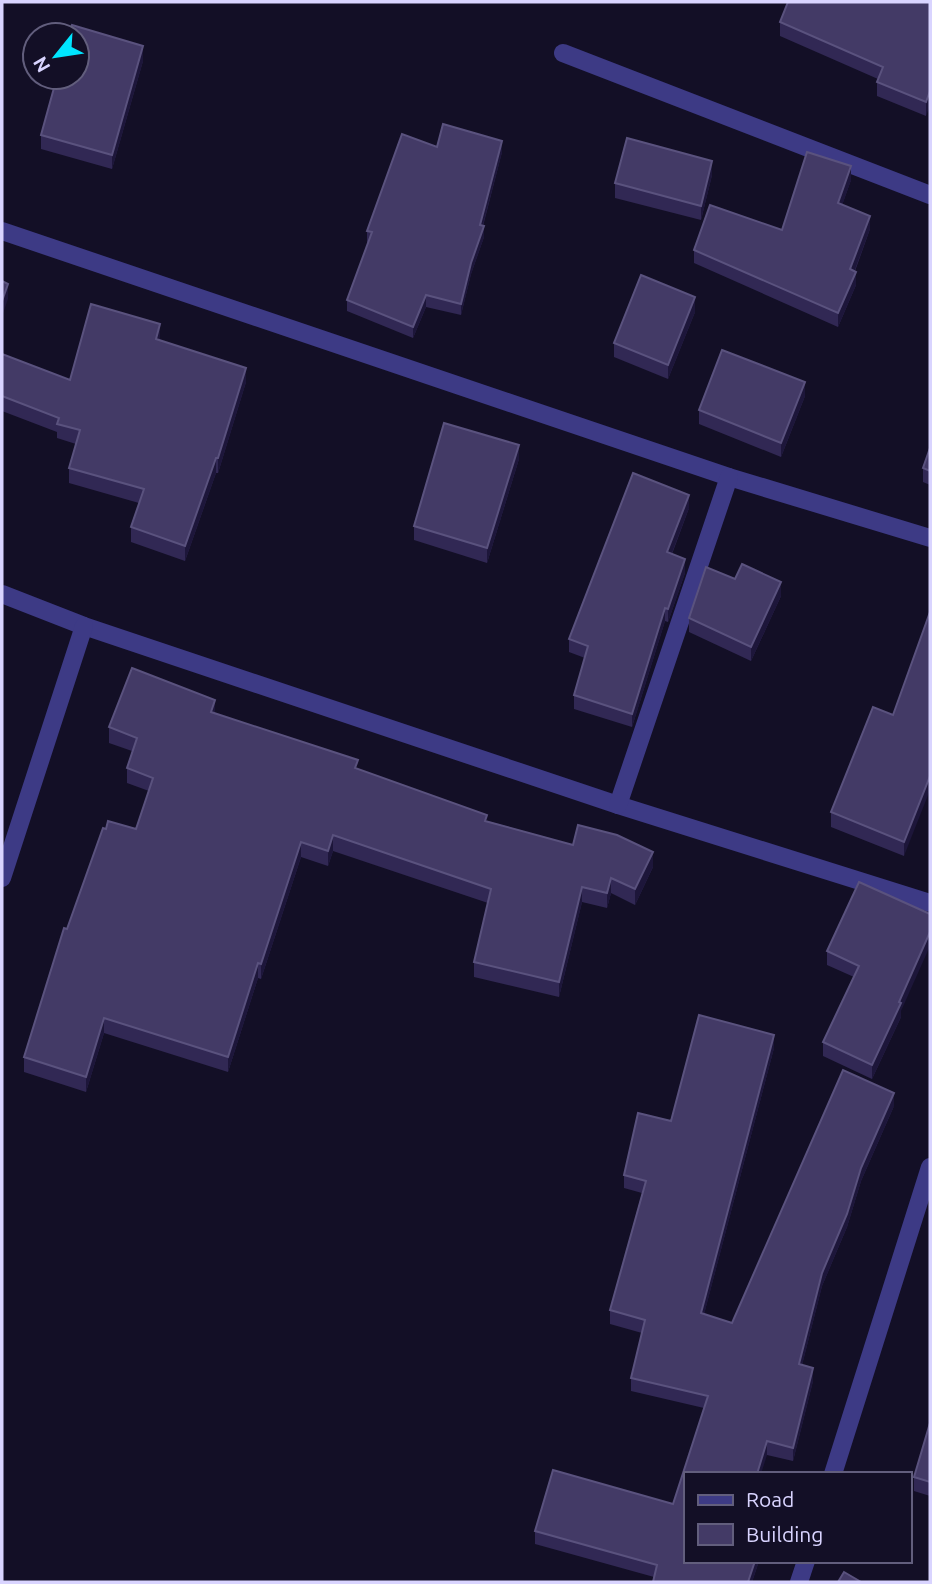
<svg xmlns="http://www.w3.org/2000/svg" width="932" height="1584" font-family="Ubuntu,sans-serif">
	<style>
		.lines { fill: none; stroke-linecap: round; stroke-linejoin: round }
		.street { stroke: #3d3a85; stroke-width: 18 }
		.wall { fill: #312854 }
		.shaded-wall { fill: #1d163a }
		.building { fill: #433a66; stroke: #5a527e; stroke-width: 2 }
	</style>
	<rect width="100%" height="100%" fill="#130f26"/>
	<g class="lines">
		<g class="street">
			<polyline points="563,53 930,195"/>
			<polyline points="2,231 729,477 930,538"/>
			<polyline points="2,594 84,626 618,805 930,903"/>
			<polyline points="618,805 729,477"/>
			<polyline points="2,878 84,626"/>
			<polyline points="833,1474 930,1167"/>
			<polyline points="799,1582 806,1561"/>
		</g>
	</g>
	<g class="wall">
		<polygon points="930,2 926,116 877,96 877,82 878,79 780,36 780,22"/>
		<polygon points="143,61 112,169 41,149 41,135"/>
		<polygon points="437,147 502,152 483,226 484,237 471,274 461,315 426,307 413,338 347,311 347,300 368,242 367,242 367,231"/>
		<polygon points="712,175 701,220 615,198 615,183"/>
		<polygon points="851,180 842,205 870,229 855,271 856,285 838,327 694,263 694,250 782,230"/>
		<polygon points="695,312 668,379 614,357 614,343"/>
		<polygon points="160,339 160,340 246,382 218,473 216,473 185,561 131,542 131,527 139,503 69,483 69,468 76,444 57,438 57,432 2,411 2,354 70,380"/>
		<polygon points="805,396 781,457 699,424 699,410"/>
		<polygon points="930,448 930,485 923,482 923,468"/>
		<polygon points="519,459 487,563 414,540 414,526"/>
		<polygon points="689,508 672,554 685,573 668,622 665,621 632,727 574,709 574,695 585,658 569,652 569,639"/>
		<polygon points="735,579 781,596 751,661 689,632 689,618"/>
		<polygon points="930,612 904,856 831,827 831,812 893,715"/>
		<polygon points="215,713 487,821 653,867 635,905 611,893 607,908 582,902 559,997 474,977 474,962 488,903 333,851 328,866 301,857 261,979 258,978 228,1072 104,1033 86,1092 24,1072 24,1057 67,929 106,829 136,829 149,791 127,783 127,768 132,751 109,743 109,727"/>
		<polygon points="859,882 901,1011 901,1017 872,1079 823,1056 823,1042 854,977 827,965 827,951"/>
		<polygon points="774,1048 704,1314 732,1323 894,1106 861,1181 847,1227 822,1286 802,1365 813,1381 793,1461 767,1455 685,1474 759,1561 752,1582 653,1582 654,1577 535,1544 535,1531 673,1504 704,1408 631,1391 631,1378 642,1333 610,1324 610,1310 642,1193 624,1188 624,1175 671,1121"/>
		<polygon points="930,1423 930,1496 914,1491 914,1477"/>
	</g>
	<g class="shaded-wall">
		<polygon points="143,46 143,61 112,169 112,155"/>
		<polygon points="930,91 930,106 926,116 926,102"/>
		<polygon points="502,141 502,152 480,236 480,225"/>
		<polygon points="712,161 712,175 701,220 701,206"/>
		<polygon points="851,166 851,180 838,217 838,203"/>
		<polygon points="870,216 870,229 850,283 850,269"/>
		<polygon points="484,226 484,237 471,274 461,315 461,304 471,263"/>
		<polygon points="856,272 856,285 838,327 838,313"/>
		<polygon points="8,284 8,299 2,316 2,301"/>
		<polygon points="426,295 426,307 413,338 413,327"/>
		<polygon points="695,297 695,312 668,379 668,365"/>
		<polygon points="160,324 160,339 156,354 156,339"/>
		<polygon points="246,368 246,382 218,473 218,458"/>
		<polygon points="805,382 805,396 781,457 781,443"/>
		<polygon points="519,445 519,459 487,563 487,548"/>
		<polygon points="216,458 216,473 185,561 185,546"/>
		<polygon points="689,495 689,508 667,566 667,552"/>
		<polygon points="685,559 685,573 668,622 668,609"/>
		<polygon points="781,582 781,596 751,661 751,647"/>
		<polygon points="665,608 665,621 632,727 632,714"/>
		<polygon points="215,700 215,715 211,712"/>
		<polygon points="930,776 930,790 904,856 904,842"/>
		<polygon points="333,835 333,851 328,866 328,851"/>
		<polygon points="301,842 301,857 261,979 261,964"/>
		<polygon points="653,852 653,867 635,905 635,889"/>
		<polygon points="611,878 611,893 607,908 607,893"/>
		<polygon points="582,887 582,902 559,997 559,982"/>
		<polygon points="930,932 930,946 901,1011 901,1017 872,1079 872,1065"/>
		<polygon points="258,963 258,978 228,1072 228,1057"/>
		<polygon points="104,1018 104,1033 86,1092 86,1077"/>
		<polygon points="774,1035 774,1048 701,1326 701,1313"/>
		<polygon points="894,1093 894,1106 861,1181 847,1227 822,1286 799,1377 799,1364 822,1273 861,1168"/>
		<polygon points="813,1368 813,1381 793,1461 793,1448"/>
		<polygon points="767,1441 767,1455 761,1474 757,1474"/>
		<polygon points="755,1561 759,1561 752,1582 748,1582"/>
	</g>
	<g class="building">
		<polygon points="788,2 930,2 930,91 926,102 877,82 883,67 780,22"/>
		<polygon points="72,25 143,46 112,155 41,135 57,77 77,77 77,35 69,35"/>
		<polygon points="443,124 502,141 480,225 484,226 471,263 461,304 426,295 413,327 347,300 372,232 367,231 402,134 437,147"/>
		<polygon points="627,138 712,161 701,206 615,183"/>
		<polygon points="807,152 851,166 838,203 870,216 850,269 856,272 838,313 694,250 710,205 782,230"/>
		<polygon points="641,275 695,297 668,365 614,343"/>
		<polygon points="2,281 8,284 2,301"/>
		<polygon points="91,304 160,324 156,339 246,368 218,458 216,458 185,546 131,527 144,489 69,468 80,430 57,424 59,418 2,396 2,354 70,380"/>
		<polygon points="722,350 805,382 781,443 699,410"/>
		<polygon points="444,423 519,445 487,548 414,526"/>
		<polygon points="930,448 930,471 923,468"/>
		<polygon points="633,473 689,495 667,552 685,559 668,609 665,608 632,714 574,695 588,646 569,639"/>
		<polygon points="742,564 781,582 751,647 689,618 706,567 735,579"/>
		<polygon points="930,612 930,776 904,842 831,812 873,707 893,715"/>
		<polygon points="132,668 215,700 211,712 358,760 355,768 487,815 485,821 573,845 578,825 617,835 653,852 635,889 611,878 607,893 582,887 559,982 474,962 491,889 333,835 328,851 301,842 261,964 258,963 228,1057 104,1018 86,1077 24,1057 64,928 67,929 103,828 106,829 108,821 136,829 153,778 127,768 137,738 109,727"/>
		<polygon points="859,882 930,914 930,932 899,1002 901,1003 872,1065 823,1042 859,966 827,951"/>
		<polygon points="699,1015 774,1035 701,1313 732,1323 843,1070 894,1093 861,1168 847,1214 822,1273 799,1364 813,1368 793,1448 767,1441 757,1474 685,1474 685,1561 755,1561 748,1582 653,1582 657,1565 535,1531 553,1470 673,1504 708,1396 631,1378 645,1320 610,1310 646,1181 624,1175 638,1113 671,1121"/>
		<polygon points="930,1423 930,1482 914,1477"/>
		<polygon points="844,1572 861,1582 838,1582"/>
	</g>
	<rect width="932" height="1584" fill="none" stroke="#d9d4ff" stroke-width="7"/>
	<rect x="684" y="1472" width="228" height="91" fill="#130f26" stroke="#625e7d" stroke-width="2"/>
	<rect x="698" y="1495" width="35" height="10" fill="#3d3a85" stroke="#625e7d" stroke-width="2"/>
	<text x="746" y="1507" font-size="21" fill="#d9d4ff">Road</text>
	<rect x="698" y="1524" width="35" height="21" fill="#433a66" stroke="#625e7d" stroke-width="2"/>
	<text x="746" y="1542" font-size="21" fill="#d9d4ff">Building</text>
	<g transform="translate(56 56) rotate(240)"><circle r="33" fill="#130f26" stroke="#625e7d" stroke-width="2"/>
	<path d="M0-5L12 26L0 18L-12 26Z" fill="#00e5ff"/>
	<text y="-10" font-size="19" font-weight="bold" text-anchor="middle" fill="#d9d4ff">N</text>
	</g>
</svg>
